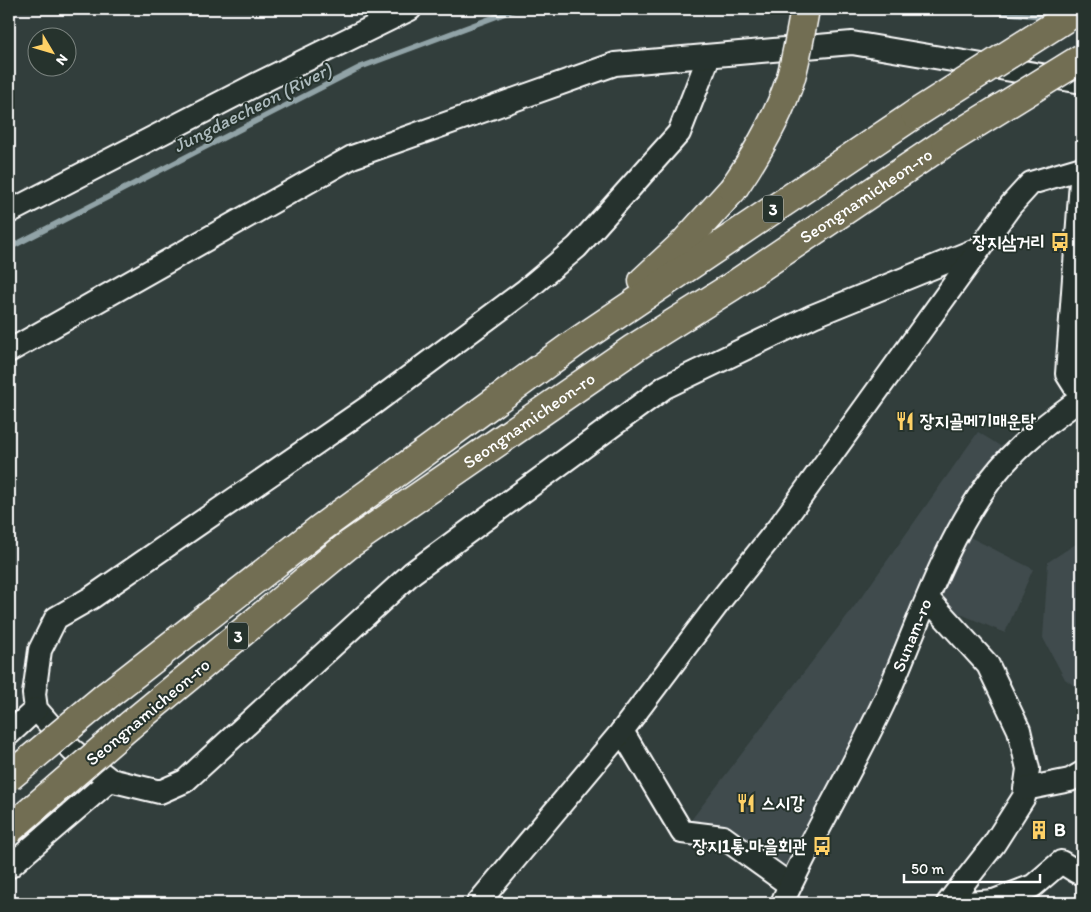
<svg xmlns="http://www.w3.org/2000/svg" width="1091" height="912" font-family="Itim,'Poor Story',sans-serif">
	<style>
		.built { fill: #404b4d }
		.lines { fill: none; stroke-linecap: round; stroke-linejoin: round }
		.stream { stroke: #91a3a7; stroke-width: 5.5 }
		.minor-casing { stroke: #fff; stroke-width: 26 }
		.highway-casing { stroke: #fff; stroke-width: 31 }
		.minor { stroke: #26332d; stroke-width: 22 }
		.highway { stroke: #726e52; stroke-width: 28 }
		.highway-bridge-casing { stroke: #fff; stroke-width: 31; stroke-linecap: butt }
		.highway-bridge { stroke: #726e52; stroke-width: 28 }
		.labels { text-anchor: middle; stroke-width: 4; stroke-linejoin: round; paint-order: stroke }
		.shield { fill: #26332d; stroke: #bec2c0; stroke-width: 1 }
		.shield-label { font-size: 16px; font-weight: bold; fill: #fff }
		.street-label { font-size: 18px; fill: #fff; stroke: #26332d }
		.poi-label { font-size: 18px; font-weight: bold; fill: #fff; stroke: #26332d; text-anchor: start }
		.water-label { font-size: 19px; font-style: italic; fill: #acbabd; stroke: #26332d }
	</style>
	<rect width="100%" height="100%" fill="#323e3c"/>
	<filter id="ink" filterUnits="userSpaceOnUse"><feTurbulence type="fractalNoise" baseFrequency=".02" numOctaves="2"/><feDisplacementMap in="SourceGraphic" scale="10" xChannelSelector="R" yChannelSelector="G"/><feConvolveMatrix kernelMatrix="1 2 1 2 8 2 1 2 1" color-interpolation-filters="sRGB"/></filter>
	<g filter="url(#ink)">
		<g class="built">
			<polygon points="978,432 1005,449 960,532 1033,569 1005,633 928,600 790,885 723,837 682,832 863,595"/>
			<polygon points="1082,540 1082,692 1065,679 1043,638 1048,562"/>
		</g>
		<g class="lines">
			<g class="stream">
				<polyline points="971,9 1050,17"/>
				<polyline points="9,248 361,67 516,9"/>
			</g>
			<g class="minor-casing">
				<g id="minor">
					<polyline points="709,56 679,133 577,247 526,290 374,403 91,598 56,618 40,650 34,694 36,709 72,750 110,780 160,792 185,781 412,573 665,387 813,316 978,249"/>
					<polyline points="9,212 255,85 410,9"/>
					<polyline points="9,351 352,157 615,64 852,43 1082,82"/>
					<polyline points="1082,398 1067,374 1082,168"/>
					<polyline points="928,599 988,665 1019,730 1028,769 1024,797 994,844 948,903"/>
					<polyline points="622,731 682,832 723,837 790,885"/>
					<polyline points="9,734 36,709"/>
					<polyline points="1025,789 1070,780 1082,773"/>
					<polyline points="9,867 110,780"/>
					<polyline points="994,901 1033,886 1061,862 1077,872 1082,872"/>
					<polyline points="478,903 622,731 723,597 782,523 1011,205 1031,183 1082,168"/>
					<path id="s1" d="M782 903C813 834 853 769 885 700 917 628 944 541 992 478 1016 446 1050 421 1082 398"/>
					<polyline points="968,903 994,901 998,903"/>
				</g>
			</g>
			<g class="highway-casing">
				<g id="highway">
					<polyline points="643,281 685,242 733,189"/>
					<polyline points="105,697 321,528 575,343 915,114"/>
					<path id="s2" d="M129 726 347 546 634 348 731 287 946 142"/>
				</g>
			</g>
			<use href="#minor" class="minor"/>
			<use href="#highway" class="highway"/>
			<g class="highway-bridge-casing">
				<g id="highway-bridge">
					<polyline points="915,114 1080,9"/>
					<polyline points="946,142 1082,58"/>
					<path d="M733 189C757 154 779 117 791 77 797 55 801 31 805 9"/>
					<polyline points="9,777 105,697"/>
					<polyline points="9,830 129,726"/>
				</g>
			</g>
			<use href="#highway-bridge" class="highway-bridge"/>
		</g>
	</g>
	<defs>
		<g id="bus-bare" transform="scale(1.5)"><path d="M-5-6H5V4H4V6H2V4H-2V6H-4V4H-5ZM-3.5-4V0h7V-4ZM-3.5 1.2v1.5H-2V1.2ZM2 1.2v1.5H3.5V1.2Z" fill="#ffd166" stroke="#26332d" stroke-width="2.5" paint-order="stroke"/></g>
		<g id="restaurant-bare" transform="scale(1.5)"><path d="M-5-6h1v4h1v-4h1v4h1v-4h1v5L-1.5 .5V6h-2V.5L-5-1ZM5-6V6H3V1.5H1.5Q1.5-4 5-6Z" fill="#ffd166" stroke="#26332d" stroke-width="2.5" paint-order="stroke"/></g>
		<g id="building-bare" transform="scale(1.5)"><path d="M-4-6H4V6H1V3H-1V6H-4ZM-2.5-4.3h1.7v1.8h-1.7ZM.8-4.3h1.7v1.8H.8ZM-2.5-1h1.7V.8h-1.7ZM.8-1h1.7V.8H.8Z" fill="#ffd166" stroke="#26332d" stroke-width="2.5" paint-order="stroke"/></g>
	</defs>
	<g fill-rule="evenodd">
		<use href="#bus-bare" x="1060" y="242"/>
		<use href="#restaurant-bare" x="905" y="421"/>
		<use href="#restaurant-bare" x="746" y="803"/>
		<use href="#building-bare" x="1039" y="830"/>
		<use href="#bus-bare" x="822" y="846"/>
	</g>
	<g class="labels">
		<g class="shield">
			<rect x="763" y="195.5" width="20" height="27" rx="4"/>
			<rect x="228" y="622.5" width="20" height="27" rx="4"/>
		</g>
		<g class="shield-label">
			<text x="773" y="215">3</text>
			<text x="238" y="642">3</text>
		</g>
		<g class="street-label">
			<text dy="6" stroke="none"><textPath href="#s2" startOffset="909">Seongnamicheon-ro</textPath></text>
			<text dy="6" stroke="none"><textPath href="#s2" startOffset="504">Seongnamicheon-ro</textPath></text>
			<text dy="6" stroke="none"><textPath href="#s1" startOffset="298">Sunam-ro</textPath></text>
			<text transform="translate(148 712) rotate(-40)" y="6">Seongnamicheon-ro</text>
		</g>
		<g class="poi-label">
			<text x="1045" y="248" text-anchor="end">장지삼거리</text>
			<text x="920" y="427">장지골메기매운탕</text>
			<text x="761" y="809">스시강</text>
			<text x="1054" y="836">B</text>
			<text x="807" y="852" text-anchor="end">장지1통.마을회관</text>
		</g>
		<g class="water-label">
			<text transform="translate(252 107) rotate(-27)" y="7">Jungdaecheon (River)</text>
		</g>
	</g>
	<rect width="1091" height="912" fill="none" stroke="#26332d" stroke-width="30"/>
	<rect x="15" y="15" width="1061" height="882" fill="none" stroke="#fff" stroke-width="2" filter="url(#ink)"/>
	<g transform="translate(52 52) rotate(128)"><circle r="24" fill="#26332d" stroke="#7d8581"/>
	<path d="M0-4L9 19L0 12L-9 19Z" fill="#ffd166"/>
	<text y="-8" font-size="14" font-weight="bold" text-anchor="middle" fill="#ffffff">N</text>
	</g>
	<path d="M904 874v8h136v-8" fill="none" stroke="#ffffff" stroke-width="2.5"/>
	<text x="911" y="874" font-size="15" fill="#ffffff" stroke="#26332d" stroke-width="4" paint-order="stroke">50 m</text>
</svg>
